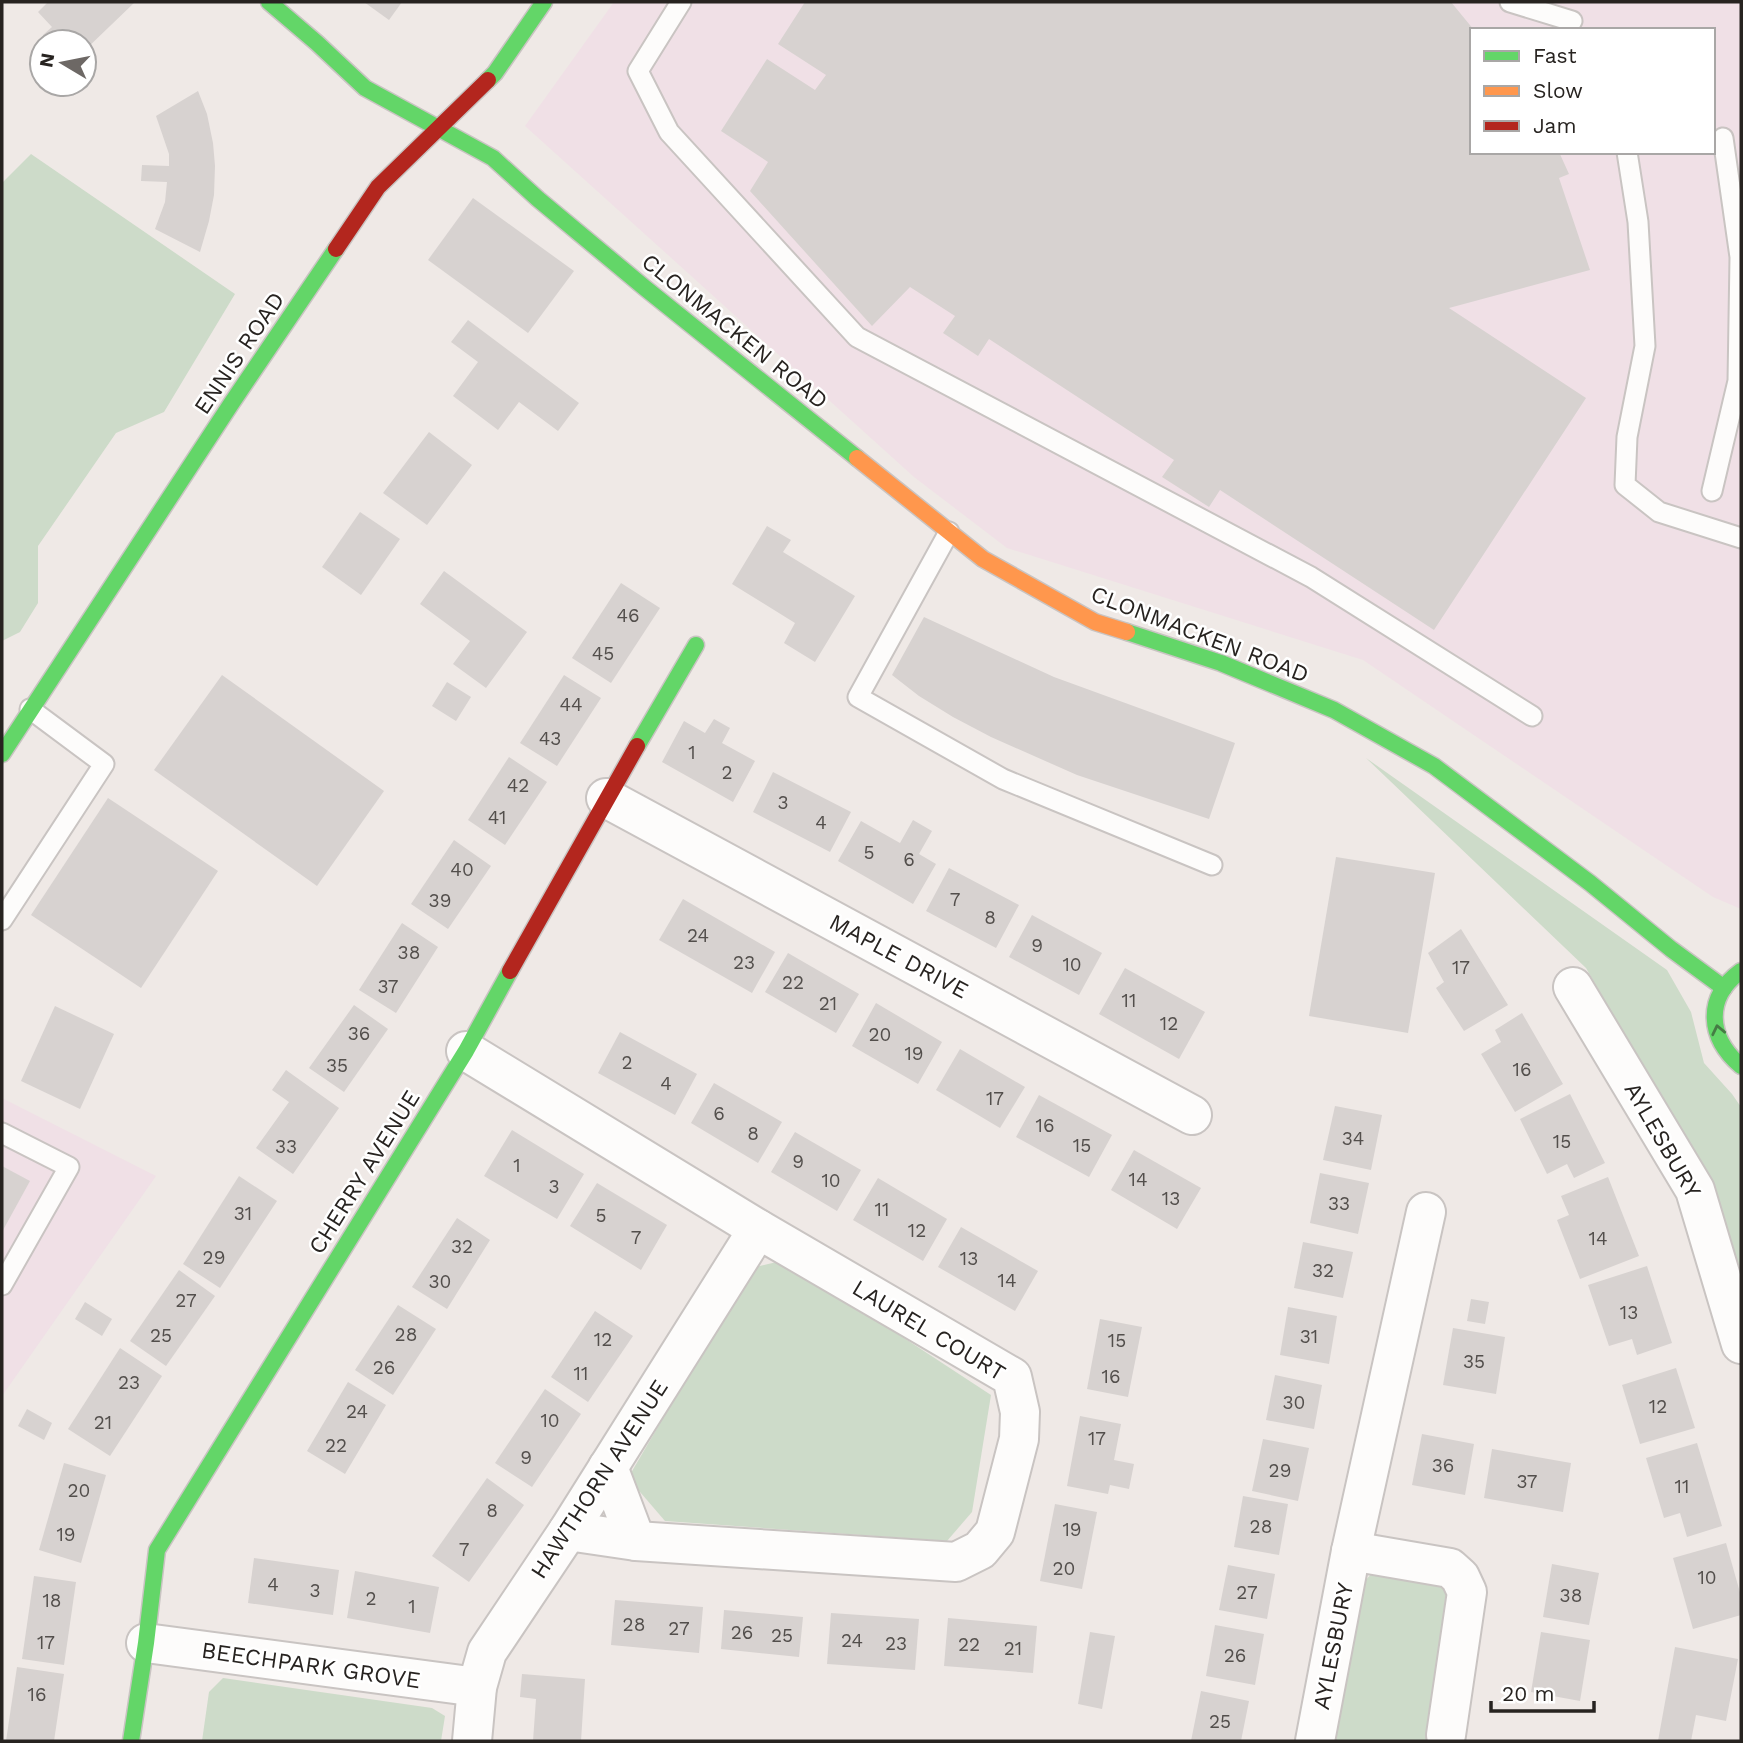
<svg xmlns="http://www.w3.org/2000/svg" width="1743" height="1743" font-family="'Work Sans',sans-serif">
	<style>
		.commercial { fill: #f0e0e6; fill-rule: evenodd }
		.green { fill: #cddbc9 }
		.building { fill: #d7d2d0 }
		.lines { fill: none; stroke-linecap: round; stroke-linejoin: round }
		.lane-casing { stroke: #c9c4c2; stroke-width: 23 }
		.street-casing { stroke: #c9c4c2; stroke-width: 42 }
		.fast-casing { stroke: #c9c4c2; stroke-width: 19 }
		.slow-casing { stroke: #c9c4c2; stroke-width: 19 }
		.jam-casing { stroke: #c9c4c2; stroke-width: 19 }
		.lane { stroke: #fdfcfb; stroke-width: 19 }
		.street { stroke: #fdfcfb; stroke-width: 38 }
		.fast { stroke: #63d668; stroke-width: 16 }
		.slow { stroke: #ff974d; stroke-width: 16 }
		.jam { stroke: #b3261e; stroke-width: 16 }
		.oneway { stroke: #457c44 }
		.labels { text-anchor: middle; stroke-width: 5; stroke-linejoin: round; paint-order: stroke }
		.number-label { font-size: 19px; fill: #534f4c }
		.street-label { font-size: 23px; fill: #272320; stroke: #fff }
	</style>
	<rect width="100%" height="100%" fill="#efe9e6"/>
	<g class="commercial">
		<path d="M614 2H1741V909L1713 897 1363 660 1007 548 914 477 525 126ZM1472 30H1713V152H1472Z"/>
		<polygon points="2,1098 156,1176 2,1396"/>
	</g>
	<g class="green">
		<polygon points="31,154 235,294 164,412 116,433 38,546 38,603 20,632 2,641 2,183"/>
		<polygon points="1366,758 1667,970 1691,1012 1704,1063 1732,1094 1741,1107 1741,1291 1710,1185 1586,968"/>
		<polygon points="785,1260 991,1395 972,1512 947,1541 665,1521 628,1478 751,1268"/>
		<polygon points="1378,1567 1442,1584 1453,1601 1426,1741 1328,1741 1360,1586"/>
		<polygon points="223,1678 432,1708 445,1716 441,1741 202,1741 209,1692"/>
	</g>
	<g class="building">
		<polygon points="48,2 135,2 84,51 84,42 49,42 43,35 52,27 38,12"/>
		<polygon points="364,2 402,2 389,20"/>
		<polygon points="805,2 1451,2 1474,30 1472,30 1472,152 1559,152 1569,174 1559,178 1590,270 1449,308 1586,398 1434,630 1220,490 1209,507 1162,477 1174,460 989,339 978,356 943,333 955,316 910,287 872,326 750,191 768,162 721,131 767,59 815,90 826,75 778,44"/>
		<polygon points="198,91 207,114 213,143 215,166 214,195 209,221 200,252 155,229 165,202 167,182 141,181 142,165 169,166 169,154 156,116"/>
		<polygon points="473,198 574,271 528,333 428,260"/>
		<polygon points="468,320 579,403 558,431 519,402 498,430 453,396 478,362 451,342"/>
		<polygon points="429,432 472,465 427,525 383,493"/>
		<polygon points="360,512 400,539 361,595 322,567"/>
		<polygon points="767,526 791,540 783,552 855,596 815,662 784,643 795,623 732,584"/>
		<polygon points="444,571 527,632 486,688 453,664 470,641 420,604"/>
		<polygon points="621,583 660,608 611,683 572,658"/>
		<polygon points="924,617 1054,677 1235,743 1209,819 1077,775 991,737 953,717 919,696 892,675"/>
		<polygon points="222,675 384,791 317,886 154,770"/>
		<polygon points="564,675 601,698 557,766 520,743"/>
		<polygon points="447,682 471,697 456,721 432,706"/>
		<polygon points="714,719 730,728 722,743 755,761 733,802 662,762 684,721 705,733"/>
		<polygon points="509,757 547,782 505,845 468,820"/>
		<polygon points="773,772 851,812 830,852 753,812"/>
		<polygon points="108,798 218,871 141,988 31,915"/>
		<polygon points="913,820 932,831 919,854 936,864 913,904 838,861 861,821 900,843"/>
		<polygon points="454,840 491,866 448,929 411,904"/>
		<polygon points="1336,857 1435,873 1408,1033 1309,1016"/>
		<polygon points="949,868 1019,905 996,948 926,911"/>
		<polygon points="683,899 775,952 752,993 659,940"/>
		<polygon points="1032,915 1102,953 1079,995 1009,957"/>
		<polygon points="402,923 438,947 396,1013 359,990"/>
		<polygon points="1461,929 1508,1005 1464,1031 1436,988 1444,982 1428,953"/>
		<polygon points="788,953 859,994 836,1033 765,992"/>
		<polygon points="1125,968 1205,1012 1179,1059 1099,1014"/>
		<polygon points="876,1003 942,1042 918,1084 852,1046"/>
		<polygon points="354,1005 388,1029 344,1092 309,1068"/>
		<polygon points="55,1006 114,1034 80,1109 21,1081"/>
		<polygon points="1522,1013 1563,1084 1515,1112 1481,1054 1501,1042 1495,1030"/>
		<polygon points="620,1032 697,1074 675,1115 598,1073"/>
		<polygon points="960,1049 1025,1087 1000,1128 936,1090"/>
		<polygon points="286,1070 339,1108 293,1174 256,1148 289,1102 272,1090"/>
		<polygon points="714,1083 782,1122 758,1163 691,1123"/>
		<polygon points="1570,1094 1605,1163 1574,1178 1567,1164 1547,1174 1520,1119"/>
		<polygon points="1039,1095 1112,1135 1089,1177 1016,1137"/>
		<polygon points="1335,1106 1382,1115 1371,1170 1323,1160"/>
		<polygon points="512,1130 584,1174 557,1219 484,1176"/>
		<polygon points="795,1132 861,1170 837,1211 771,1172"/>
		<polygon points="1134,1150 1201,1188 1177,1229 1111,1190"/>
		<polygon points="2,1166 30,1181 2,1232"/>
		<polygon points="1320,1173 1369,1183 1358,1234 1310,1223"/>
		<polygon points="239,1176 277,1201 220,1288 183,1264"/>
		<polygon points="1608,1177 1639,1256 1580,1279 1557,1220 1569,1215 1561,1196"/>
		<polygon points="878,1178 947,1219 923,1261 853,1220"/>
		<polygon points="597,1183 667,1225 641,1270 570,1226"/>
		<polygon points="457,1218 490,1240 447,1309 412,1287"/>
		<polygon points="961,1227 1038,1271 1015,1311 938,1267"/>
		<polygon points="1303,1242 1353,1252 1343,1298 1294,1288"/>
		<polygon points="1647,1266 1672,1343 1637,1355 1632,1339 1609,1346 1588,1285"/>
		<polygon points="179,1270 215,1296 166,1366 130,1341"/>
		<polygon points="1471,1299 1489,1302 1485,1324 1467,1321"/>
		<polygon points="85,1302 112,1319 102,1336 75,1319"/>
		<polygon points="398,1305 436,1329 393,1395 355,1370"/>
		<polygon points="1288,1307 1337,1316 1329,1364 1280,1355"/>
		<polygon points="595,1311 633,1336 588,1402 551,1377"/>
		<polygon points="1100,1319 1142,1327 1128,1397 1087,1389"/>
		<polygon points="1453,1328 1505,1337 1496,1394 1443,1385"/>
		<polygon points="120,1348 162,1376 110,1456 68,1429"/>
		<polygon points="1676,1368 1695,1428 1640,1444 1622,1385"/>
		<polygon points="1275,1375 1322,1385 1314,1429 1266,1420"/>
		<polygon points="348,1382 386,1405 345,1474 307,1451"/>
		<polygon points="545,1389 581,1414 532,1487 495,1463"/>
		<polygon points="27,1409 52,1423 44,1440 18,1426"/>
		<polygon points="1080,1416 1121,1424 1114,1460 1134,1464 1129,1489 1110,1485 1108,1494 1067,1486"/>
		<polygon points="1422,1434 1474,1444 1465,1495 1412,1485"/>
		<polygon points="1263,1439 1309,1448 1298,1501 1252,1491"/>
		<polygon points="1697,1443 1722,1526 1687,1537 1680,1513 1664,1518 1646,1458"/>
		<polygon points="1492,1449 1571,1463 1563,1512 1484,1498"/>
		<polygon points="64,1463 106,1475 81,1563 39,1550"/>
		<polygon points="487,1478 524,1505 469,1582 432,1556"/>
		<polygon points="1243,1496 1288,1504 1279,1555 1234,1547"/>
		<polygon points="1055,1504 1097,1512 1082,1589 1040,1581"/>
		<polygon points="1726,1543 1741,1596 1741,1615 1693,1629 1673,1558"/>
		<polygon points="254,1558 339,1570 333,1615 248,1603"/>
		<polygon points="1552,1564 1599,1573 1589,1625 1543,1617"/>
		<polygon points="1228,1565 1275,1574 1267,1619 1219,1610"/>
		<polygon points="355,1571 439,1587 430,1633 347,1618"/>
		<polygon points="34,1576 76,1582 64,1665 22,1659"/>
		<polygon points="615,1600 703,1607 699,1653 611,1645"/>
		<polygon points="724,1610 803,1617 799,1657 721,1649"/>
		<polygon points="831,1613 919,1619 915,1670 827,1664"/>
		<polygon points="948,1618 1037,1626 1033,1673 944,1666"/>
		<polygon points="1215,1625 1264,1634 1255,1685 1206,1676"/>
		<polygon points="1090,1632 1115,1636 1102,1709 1078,1704"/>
		<polygon points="1541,1632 1590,1640 1580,1701 1531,1692"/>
		<polygon points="1675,1647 1738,1659 1726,1721 1696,1715 1691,1741 1658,1741"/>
		<polygon points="17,1667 64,1674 54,1741 6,1741"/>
		<polygon points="522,1674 585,1679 581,1741 533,1741 536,1699 520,1697"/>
		<polygon points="1201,1691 1249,1701 1241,1741 1191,1741"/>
	</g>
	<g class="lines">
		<g class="lane-casing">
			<g id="lane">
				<polyline points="681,2 638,71 669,132 857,337 1311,577 1532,716"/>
				<polyline points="1510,2 1572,21"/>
				<polyline points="1627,152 1638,222 1645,346 1627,437 1625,485 1659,512 1741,538"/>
				<polyline points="1712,491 1738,381 1740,257 1723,138"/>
				<polyline points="949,532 858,697 1003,779 1212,865"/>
				<polyline points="2,920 104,764 30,709"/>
				<polyline points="2,1133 69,1167 2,1285"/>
			</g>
		</g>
		<g class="street-casing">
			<g id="street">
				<polyline points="606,798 1192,1115"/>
				<polyline points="1573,987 1695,1190 1741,1344"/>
				<polyline points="466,1051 758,1229 1012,1377 1020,1412 1019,1439 995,1532 980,1550 956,1562 636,1541 568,1531"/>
				<polyline points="608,1467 636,1541"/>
				<polyline points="1351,1551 1450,1568 1460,1577 1467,1592 1446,1735"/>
				<polyline points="146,1643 477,1687"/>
				<polyline points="472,1741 477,1687 487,1652 568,1531 758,1229"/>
				<polyline points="1315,1741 1351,1551 1426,1212"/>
			</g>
		</g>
		<g class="fast-casing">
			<g id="fast">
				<polyline points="269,2 317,43 365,88 493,158 538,199 645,288 857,458"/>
				<polyline points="488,80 495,73 544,2"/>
				<polyline points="1127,632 1221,663 1334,710 1434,766 1590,883 1671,949 1724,988"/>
				<polyline points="637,746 696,645"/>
				<polyline points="2,754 231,404 336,249"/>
				<path d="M1741 971C1704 998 1708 1038 1741 1066"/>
				<polyline points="131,1741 146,1643 157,1550 466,1051 510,971"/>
			</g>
		</g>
		<g class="slow-casing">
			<polyline id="slow" points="857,458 983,559 1095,622 1127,632"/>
		</g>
		<g class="jam-casing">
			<g id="jam">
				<polyline points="336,249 378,187 488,80"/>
				<polyline points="510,971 637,746"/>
			</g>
		</g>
		<use href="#lane" class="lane"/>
		<use href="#street" class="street"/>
		<use href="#fast" class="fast"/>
		<use href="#slow" class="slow"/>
		<use href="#jam" class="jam"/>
	</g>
	<defs><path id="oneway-chevron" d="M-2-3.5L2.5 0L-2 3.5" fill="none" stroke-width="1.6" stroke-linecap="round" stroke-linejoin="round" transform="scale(1.75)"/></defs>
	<use class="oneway" href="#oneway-chevron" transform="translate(1718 1030) rotate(-102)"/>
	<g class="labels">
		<g class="number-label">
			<text x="628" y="622">46</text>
			<text x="603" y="660">45</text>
			<text x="571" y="711">44</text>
			<text x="550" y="745">43</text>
			<text x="692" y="759">1</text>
			<text x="727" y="779">2</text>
			<text x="518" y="792">42</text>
			<text x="783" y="809">3</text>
			<text x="497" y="824">41</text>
			<text x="821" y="829">4</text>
			<text x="869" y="859">5</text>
			<text x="909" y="866">6</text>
			<text x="462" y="876">40</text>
			<text x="955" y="906">7</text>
			<text x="440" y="907">39</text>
			<text x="990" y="924">8</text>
			<text x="698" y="942">24</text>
			<text x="1037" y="952">9</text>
			<text x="409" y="959">38</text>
			<text x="744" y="969">23</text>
			<text x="1072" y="971">10</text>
			<text x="1461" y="974">17</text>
			<text x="793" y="989">22</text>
			<text x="388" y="993">37</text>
			<text x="1129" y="1007">11</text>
			<text x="828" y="1010">21</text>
			<text x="1169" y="1030">12</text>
			<text x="359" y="1040">36</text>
			<text x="880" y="1041">20</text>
			<text x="914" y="1060">19</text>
			<text x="627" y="1069">2</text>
			<text x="337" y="1072">35</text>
			<text x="1522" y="1076">16</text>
			<text x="666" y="1090">4</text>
			<text x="995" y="1105">17</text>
			<text x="719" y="1120">6</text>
			<text x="1045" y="1132">16</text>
			<text x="753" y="1140">8</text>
			<text x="1353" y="1145">34</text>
			<text x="1562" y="1148">15</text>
			<text x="1082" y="1152">15</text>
			<text x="286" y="1153">33</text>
			<text x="798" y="1168">9</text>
			<text x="517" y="1172">1</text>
			<text x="1138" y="1186">14</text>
			<text x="831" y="1187">10</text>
			<text x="554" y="1193">3</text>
			<text x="1171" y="1205">13</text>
			<text x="1339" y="1210">33</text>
			<text x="882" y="1216">11</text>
			<text x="243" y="1220">31</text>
			<text x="601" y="1222">5</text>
			<text x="917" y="1237">12</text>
			<text x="636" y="1244">7</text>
			<text x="1598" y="1245">14</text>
			<text x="462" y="1253">32</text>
			<text x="214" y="1264">29</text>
			<text x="969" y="1265">13</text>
			<text x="1323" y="1277">32</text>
			<text x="1007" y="1287">14</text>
			<text x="440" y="1288">30</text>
			<text x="186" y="1307">27</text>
			<text x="1629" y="1319">13</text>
			<text x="406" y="1341">28</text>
			<text x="161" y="1342">25</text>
			<text x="1309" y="1343">31</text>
			<text x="603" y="1346">12</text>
			<text x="1117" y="1347">15</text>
			<text x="1474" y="1368">35</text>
			<text x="384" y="1374">26</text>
			<text x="581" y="1380">11</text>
			<text x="1111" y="1383">16</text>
			<text x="129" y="1389">23</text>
			<text x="1294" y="1409">30</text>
			<text x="1658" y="1413">12</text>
			<text x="357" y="1418">24</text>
			<text x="550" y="1427">10</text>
			<text x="103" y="1429">21</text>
			<text x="1097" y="1445">17</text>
			<text x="336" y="1452">22</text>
			<text x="526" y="1464">9</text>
			<text x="1443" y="1472">36</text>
			<text x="1280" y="1477">29</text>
			<text x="1527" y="1488">37</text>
			<text x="1682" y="1493">11</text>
			<text x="79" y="1497">20</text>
			<text x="492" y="1517">8</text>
			<text x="1261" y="1533">28</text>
			<text x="1072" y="1536">19</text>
			<text x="66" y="1541">19</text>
			<text x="464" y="1556">7</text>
			<text x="1064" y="1575">20</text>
			<text x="1707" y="1584">10</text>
			<text x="273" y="1591">4</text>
			<text x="315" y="1597">3</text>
			<text x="1247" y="1599">27</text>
			<text x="1571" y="1602">38</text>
			<text x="371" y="1605">2</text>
			<text x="52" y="1607">18</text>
			<text x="412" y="1613">1</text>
			<text x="634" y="1631">28</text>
			<text x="679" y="1635">27</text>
			<text x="742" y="1639">26</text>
			<text x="782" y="1642">25</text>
			<text x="852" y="1647">24</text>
			<text x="46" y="1649">17</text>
			<text x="896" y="1650">23</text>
			<text x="969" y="1651">22</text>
			<text x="1013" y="1655">21</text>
			<text x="1235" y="1662">26</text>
			<text x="37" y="1701">16</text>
			<text x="1220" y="1728">25</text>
		</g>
		<g class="street-label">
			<text transform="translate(735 331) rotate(39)" y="8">CLONMACKEN ROAD</text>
			<text transform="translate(239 353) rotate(-56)" y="8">ENNIS ROAD</text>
			<text transform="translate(1200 634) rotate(21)" y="8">CLONMACKEN ROAD</text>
			<text transform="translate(899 956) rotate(28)" y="8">MAPLE DRIVE</text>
			<text transform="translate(1663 1140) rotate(60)" y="8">AYLESBURY</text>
			<text transform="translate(364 1172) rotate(-58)" y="8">CHERRY AVENUE</text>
			<text transform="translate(929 1330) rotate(31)" y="8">LAUREL COURT</text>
			<text transform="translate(599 1479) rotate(-57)" y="8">HAWTHORN AVENUE</text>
			<text transform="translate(1333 1646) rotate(-79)" y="8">AYLESBURY</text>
			<text transform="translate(311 1665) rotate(8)" y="8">BEECHPARK GROVE</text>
		</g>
	</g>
	<rect width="1743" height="1743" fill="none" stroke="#272320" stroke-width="7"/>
	<rect x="1470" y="28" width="245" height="126" fill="#ffffff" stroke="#a9a7a6" stroke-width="2"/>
	<rect x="1484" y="51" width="35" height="10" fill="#63d668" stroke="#a9a7a6" stroke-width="2"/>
	<text x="1533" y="63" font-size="21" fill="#272320">Fast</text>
	<rect x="1484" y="86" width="35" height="10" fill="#ff974d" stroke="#a9a7a6" stroke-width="2"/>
	<text x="1533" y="98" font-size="21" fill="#272320">Slow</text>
	<rect x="1484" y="121" width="35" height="10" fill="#b3261e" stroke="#a9a7a6" stroke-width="2"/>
	<text x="1533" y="133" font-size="21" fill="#272320">Jam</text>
	<g transform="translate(63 63) rotate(280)"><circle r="33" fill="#ffffff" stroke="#a9a7a6" stroke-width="2"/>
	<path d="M0-5L12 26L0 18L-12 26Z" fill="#6d6865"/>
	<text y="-10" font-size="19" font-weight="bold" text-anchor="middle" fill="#272320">N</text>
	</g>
	<path d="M1491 1701v10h103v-10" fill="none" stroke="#272320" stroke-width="3.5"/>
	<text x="1502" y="1701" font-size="21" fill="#272320" stroke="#ffffff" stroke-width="5" paint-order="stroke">20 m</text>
</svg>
